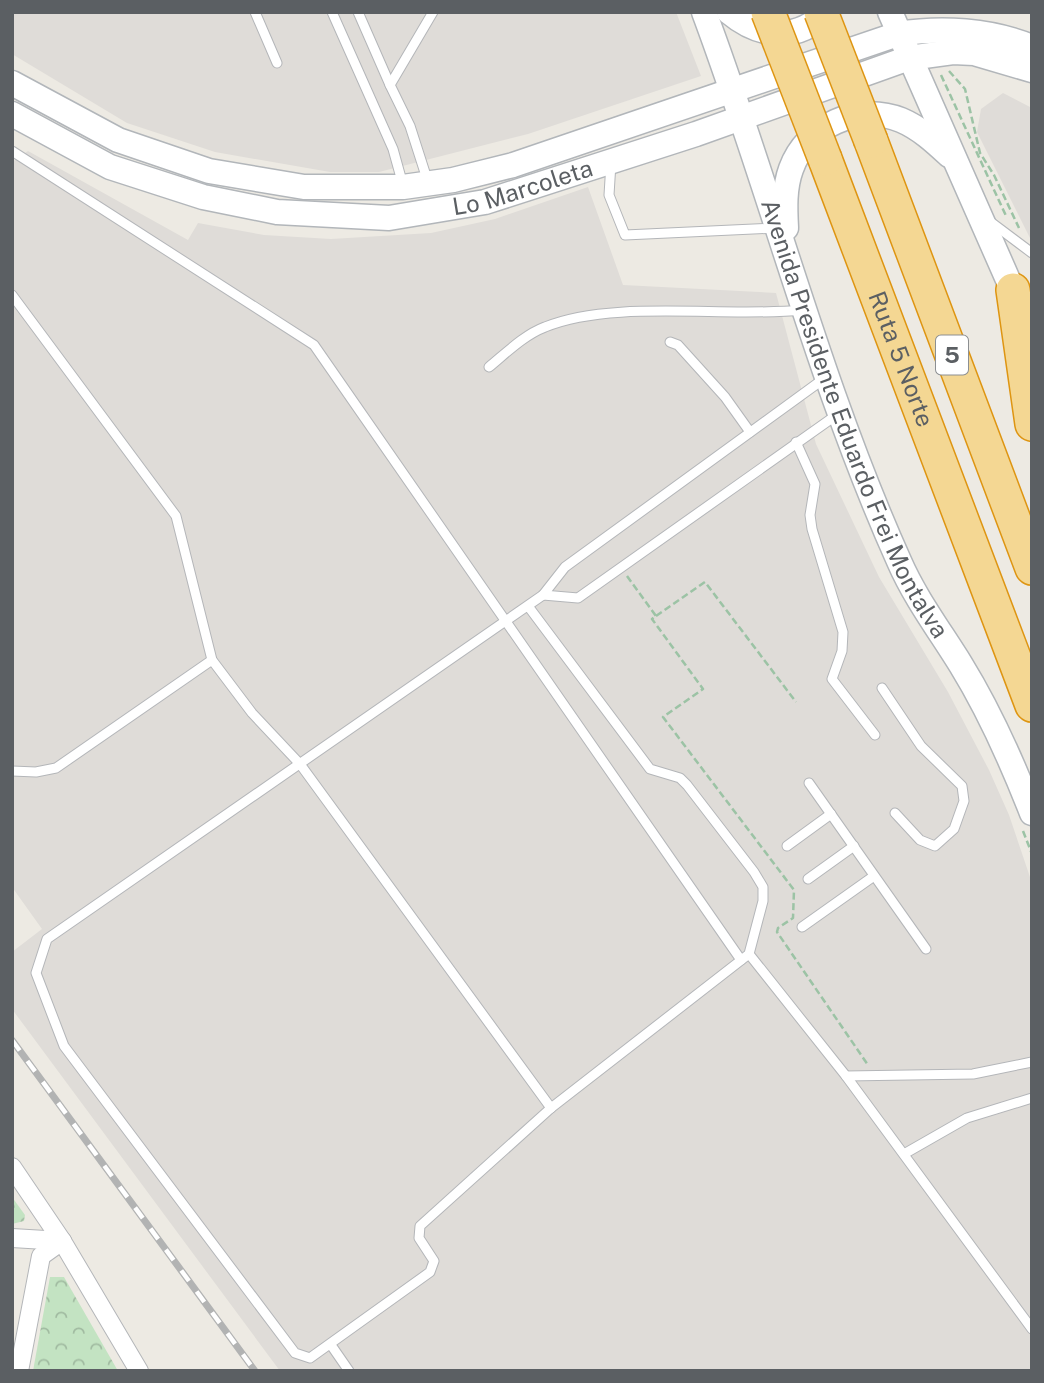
<svg xmlns="http://www.w3.org/2000/svg" width="1044" height="1383" font-family="'Public Sans',sans-serif">
	<style>
		.industrial { fill: #dfdcd8 }
		.park { fill: url(#park-crowns) }
		.lines { fill: none; stroke-linecap: round; stroke-linejoin: round }
		.lane-casing { stroke: #b4b6b9; stroke-width: 11 }
		.street-casing { stroke: #b4b6b9; stroke-width: 20 }
		.secondary-casing { stroke: #b2b6ba; stroke-width: 27 }
		.highway-casing { stroke: #de9512; stroke-width: 36 }
		.path { stroke: #9cc3a5; stroke-width: 2.5; stroke-dasharray: 7 3.5; stroke-linecap: butt }
		.lane { stroke: #fff; stroke-width: 9 }
		.street { stroke: #fff; stroke-width: 18 }
		.secondary { stroke: #fff; stroke-width: 24 }
		.highway { stroke: #f4d793; stroke-width: 33 }
		.rail-casing { stroke: #b2b3b3; stroke-width: 7 }
		.rail { stroke: #fff; stroke-width: 4.5; stroke-dasharray: 13; stroke-linecap: butt }
		.highway-bridge-casing { stroke: #de9512; stroke-width: 36; stroke-linecap: butt }
		.highway-bridge { stroke: #f4d793; stroke-width: 33 }
		.labels { text-anchor: middle; stroke-width: 5; stroke-linejoin: round; paint-order: stroke }
		.shield { fill: #fff; stroke: #8c8f92; stroke-width: 2 }
		.shield-label { font-size: 23px; font-weight: bold; fill: #5b5f63 }
		.street-label { font-size: 24px; fill: #5b5f63; stroke: #fff }
	</style>
	<defs>
		<pattern id="park-crowns" width="20" height="18" patternUnits="userSpaceOnUse" patternTransform="scale(1.75)"><rect width="20" height="18" fill="#c3e3c2"/><path d="M2 6a3 3 0 1 1 6 0M12 15a3 3 0 1 1 6 0" fill="none" stroke="#a1bba1"/></pattern>
	</defs>
	<rect width="100%" height="100%" fill="#edeae3"/>
	<g class="industrial">
		<polygon points="12,12 676,12 701,76 528,134 379,172 330,172 215,152 127,123 12,54"/>
		<polygon points="1003,93 1032,108 1032,242 977,132 981,109"/>
		<polygon points="28,151 188,240 198,223 264,235 331,239 431,233 495,219 588,187 623,285 776,293 816,444 879,577 948,692 989,770 1009,815 1032,883 1032,1371 280,1371 12,1009 12,952 42,929 12,887 12,162"/>
	</g>
	<g class="park">
		<polygon points="12,1197 25,1215 24,1221 12,1224"/>
		<polygon points="50,1277 64,1277 118,1371 33,1371"/>
	</g>
	<g class="lines">
		<g class="lane-casing">
			<g id="lane">
				<polyline points="255,12 277,63"/>
				<polyline points="332,12 393,149 403,185"/>
				<polyline points="358,12 390,85"/>
				<polyline points="12,151 314,345 741,960"/>
				<polyline points="611,163 609,195 625,235 777,228"/>
				<polyline points="428,182 410,126 390,85 433,12"/>
				<polyline points="992,223 1032,253"/>
				<polyline points="12,295 176,516 212,660 252,713 300,764 551,1108"/>
				<polyline points="670,342 678,345 725,397 750,432"/>
				<path d="M489 367C506 353 524 335 545 327 613 299 726 318 802 310"/>
				<polyline points="827,382 818,383 565,567 543,595 578,598 838,414"/>
				<polyline points="796,442 815,484 810,515 812,529 843,632 842,651 832,679 875,735"/>
				<polyline points="528,606 650,769 680,778 687,785 754,872 763,887 763,901 749,954 551,1108 420,1226 419,1238 434,1261 430,1272 310,1358 295,1353 64,1046 36,973 47,939 543,595"/>
				<polyline points="882,688 921,746 962,786 964,801 954,829 935,846 920,840 895,813"/>
				<polyline points="12,771 36,772 56,768 212,660"/>
				<polyline points="809,783 926,949"/>
				<polyline points="787,846 831,814"/>
				<polyline points="808,879 854,846"/>
				<polyline points="802,927 874,876"/>
				<polyline points="749,954 846,1076 1032,1329"/>
				<polyline points="846,1076 973,1074 1032,1062"/>
				<polyline points="904,1154 967,1118 1032,1098"/>
				<polyline points="331,1345 349,1371"/>
			</g>
		</g>
		<g class="street-casing">
			<g id="street">
				<polyline points="12,1167 62,1241 139,1371"/>
				<polyline points="12,1238 62,1241"/>
				<polyline points="19,1371 41,1256 62,1241"/>
			</g>
		</g>
		<g class="secondary-casing">
			<g id="secondary">
				<path id="s1" d="M704 12C772 194 819 383 899 561 915 598 940 631 961 665 990 712 1012 762 1032 813"/>
				<path d="M729 12C759 37 797 43 826 12"/>
				<polyline points="890,12 1020,307"/>
				<path d="M12 83 118 140 209 171 304 187H403L453 180 513 165 898 34C942 27 990 30 1032 47"/>
				<path id="s2" d="M12 114 110 167 203 197 277 212 389 218 485 202 696 134 909 58 953 52 974 53 1032 70"/>
				<path d="M786 228C785 209 784 188 791 169 807 125 858 103 901 120 920 128 935 142 949 155"/>
			</g>
		</g>
		<g class="highway-casing">
			<g id="highway">
				<polyline points="871,141 1032,568"/>
				<path id="s3" d="M825 159 1032 705"/>
				<polyline points="1013,290 1032,424"/>
			</g>
		</g>
		<g class="path">
			<polyline points="949,71 965,89 980,153 994,175 1019,228"/>
			<polyline points="941,75 1007,218"/>
			<polyline points="627,576 656,616 652,619 703,689 663,717 794,890 793,918 778,928 777,932 868,1065"/>
			<polyline points="656,616 705,582 796,702"/>
			<polyline points="1023,831 1032,854"/>
		</g>
		<use href="#lane" class="lane"/>
		<use href="#street" class="street"/>
		<use href="#secondary" class="secondary"/>
		<use href="#highway" class="highway"/>
		<g class="rail-casing">
			<polyline id="rail" points="12,1040 255,1371"/>
		</g>
		<use href="#rail" class="rail"/>
		<g class="highway-bridge-casing">
			<g id="highway-bridge">
				<polyline points="768,12 825,159"/>
				<polyline points="821,12 871,141"/>
			</g>
		</g>
		<use href="#highway-bridge" class="highway-bridge"/>
	</g>
	<g class="labels">
		<rect class="shield" x="936" y="335.5" width="32" height="39" rx="5"/>
		<g class="shield-label">
			<text x="952" y="363">5</text>
		</g>
		<g class="street-label">
			<text dy="8" stroke="none"><textPath href="#s2" startOffset="534">Lo Marcoleta</textPath></text>
			<text dy="8" stroke="none"><textPath href="#s3" startOffset="214">Ruta 5 Norte</textPath></text>
			<text dy="8" stroke="none"><textPath href="#s1" startOffset="434">Avenida Presidente Eduardo Frei Montalva</textPath></text>
		</g>
	</g>
	<rect width="1044" height="1383" fill="none" stroke="#5b5f63" stroke-width="28"/>
</svg>
